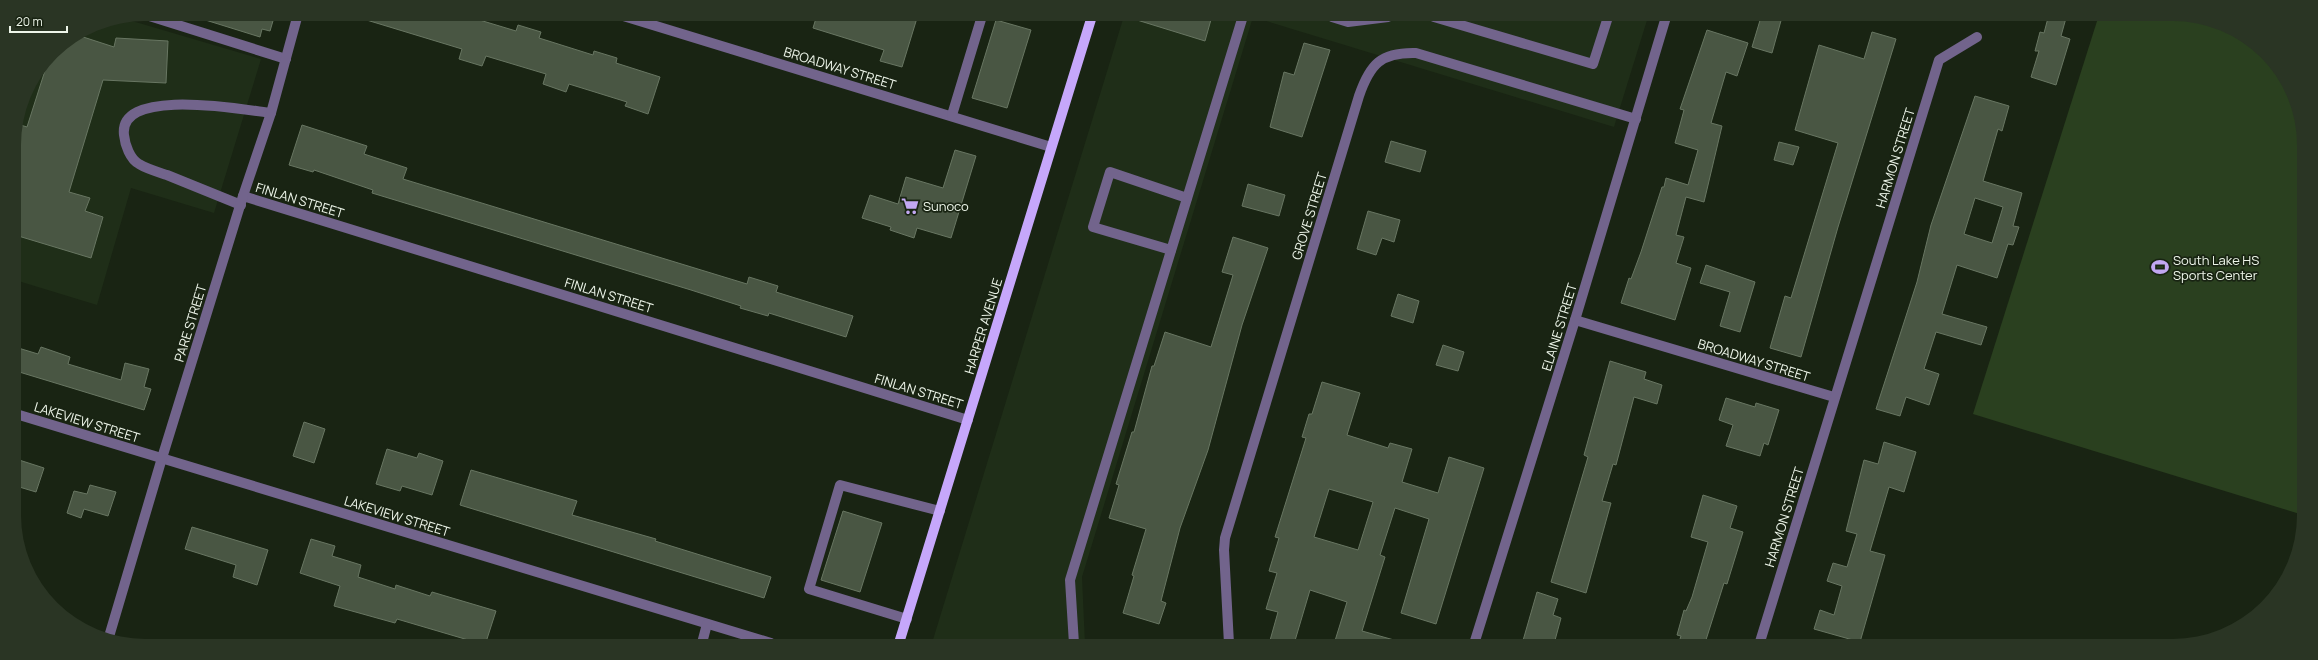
<svg xmlns="http://www.w3.org/2000/svg" width="2318" height="660" font-family="Manrope,sans-serif">
	<style>
		.built { fill: #1f2e18 }
		.green { fill: #2a401f }
		.building { fill: #495643; stroke: #687662; fill-rule: evenodd }
		.lines { fill: none; stroke-linecap: round; stroke-linejoin: round }
		.minor { stroke: #72648c; stroke-width: 10 }
		.major { stroke: #c6a7fb; stroke-width: 10 }
		.labels { text-anchor: middle; stroke-width: 3.5; stroke-linejoin: round; paint-order: stroke }
		.street-label { font-size: 13px; fill: #eef6ea; stroke: #192413 }
		.poi-label { font-size: 13px; fill: #eef6ea; stroke: #192413; text-anchor: start }
	</style>
	<rect width="100%" height="100%" fill="#192413"/>
	<g class="built">
		<polygon points="1124,16 1648,17 1614,127 1253,17 1082,577 1085,644 932,643"/>
		<polygon points="122,18 261,59 214,213 131,188 97,305 15,280 14,136 24,94 52,52 95,24"/>
	</g>
	<polygon class="green" points="2098,18 2207,18 2239,32 2271,58 2302,119 2300,514 1973,414"/>
	<g class="building">
		<polygon points="200,14 275,14 270,31 262,29 260,37 199,18"/>
		<polygon points="360,14 463,15 516,31 518,25 541,32 539,38 593,55 594,51 617,58 616,63 660,77 648,114 625,106 627,102 569,84 566,92 543,84 546,74 486,56 482,66 459,59 462,49 360,18"/>
		<polygon points="817,15 908,16 917,18 902,67 880,61 884,50 813,28"/>
		<polygon points="1138,16 1212,16 1205,41 1137,20"/>
		<polygon points="1761,17 1782,17 1772,53 1752,47"/>
		<polygon points="2048,18 2066,18 2061,36 2070,39 2056,85 2031,77 2039,51 2035,51 2040,32 2044,33"/>
		<polygon points="996,20 1031,30 1007,108 972,98"/>
		<polygon points="1707,30 1748,43 1737,76 1726,72 1711,123 1722,126 1704,202 1686,197 1676,235 1684,237 1676,263 1691,268 1675,320 1621,303 1629,278 1631,279 1641,252 1662,187 1664,187 1666,178 1688,185 1698,150 1675,143 1684,110 1680,109"/>
		<polygon points="1872,32 1896,39 1838,227 1801,357 1770,348 1785,296 1791,298 1838,143 1795,130 1819,45 1864,59"/>
		<polygon points="77,35 114,47 116,38 168,41 166,83 103,80 69,192 90,198 85,211 103,217 91,258 15,235 14,136 17,124 27,127 49,58 52,52"/>
		<polygon points="1304,43 1330,50 1302,137 1270,127 1284,72 1294,75"/>
		<path d="M1975 96 2009 106 2002 131 1998 129 1983 181 2022 193 2013 226 2019 227 2013 245 2008 244 1997 278 1957 265 1942 314 1987 327 1981 345 1936 332 1924 369 1939 374 1929 405 1906 397 1900 416 1876 409 1917 282 1931 225ZM1975 198 2003 207 1992 243 1964 234Z"/>
		<polygon points="302,125 367,146 364,154 407,168 403,179 747,284 749,277 778,286 776,292 853,316 846,337 769,313 768,316 740,308 741,306 691,290 372,193 373,190 314,170 313,172 289,165"/>
		<polygon points="1391,141 1426,151 1420,172 1385,162"/>
		<polygon points="1779,142 1799,147 1793,165 1774,160"/>
		<polygon points="955,150 976,156 951,238 917,228 914,238 890,230 891,227 862,218 870,195 898,204 906,177 943,188"/>
		<polygon points="1248,184 1285,195 1279,216 1242,206"/>
		<polygon points="1368,211 1400,220 1394,242 1382,238 1376,255 1357,249"/>
		<polygon points="1233,237 1268,248 1242,325 1208,450 1180,528 1161,601 1166,603 1159,624 1123,613 1134,576 1132,575 1146,529 1109,518 1119,485 1116,484 1132,432 1134,432 1152,366 1154,366 1165,332 1211,347 1233,275 1222,272"/>
		<polygon points="1706,265 1755,282 1740,332 1720,326 1730,292 1700,283"/>
		<polygon points="1398,294 1419,301 1413,323 1391,316"/>
		<polygon points="1443,345 1464,352 1458,371 1436,365"/>
		<polygon points="15,347 38,354 41,347 70,357 68,364 121,380 125,363 149,369 144,387 151,389 144,410 16,371"/>
		<polygon points="1610,361 1646,372 1644,379 1662,385 1657,404 1634,397 1616,465 1613,464 1602,501 1611,503 1586,593 1551,582 1588,457 1584,455"/>
		<path d="M1322 382 1360 393 1347 435 1388 448 1390 443 1412 449 1402 482 1438 493 1449 457 1484 468 1436 624 1401 613 1429 519 1395 508 1380 555 1385 557 1362 631 1394 640 1393 644H1334L1347 602 1310 590 1294 644H1269L1278 612 1266 609 1277 573 1269 571 1279 538 1275 537 1306 438 1302 437 1309 414H1312ZM1329 489 1373 502 1358 550 1314 537Z"/>
		<polygon points="1726,398 1755,407 1756,403 1779,410 1768,445 1764,443 1760,456 1726,446 1733,425 1719,420"/>
		<polygon points="304,422 325,429 314,463 293,456"/>
		<polygon points="1884,442 1916,452 1904,492 1889,487 1870,551 1885,555 1860,642 1814,629 1820,610 1834,615 1842,586 1827,581 1833,563 1847,567 1857,534 1846,531 1864,460 1878,464"/>
		<polygon points="387,449 417,458 419,453 443,461 432,495 402,486 400,491 376,484"/>
		<polygon points="16,459 44,468 36,492 16,486"/>
		<polygon points="471,470 577,501 572,515 656,539 655,541 771,577 764,598 460,505"/>
		<polygon points="90,485 116,492 108,516 84,509 81,518 67,513 74,491 87,494"/>
		<polygon points="1703,495 1737,506 1730,528 1743,532 1727,584 1724,583 1705,643 1701,645 1678,645 1681,636 1677,635 1684,610 1686,611 1692,597 1708,542 1691,537"/>
		<polygon points="843,511 882,523 860,592 821,580"/>
		<polygon points="192,527 268,550 257,585 233,577 236,565 185,549"/>
		<polygon points="311,539 335,546 332,556 361,565 358,577 395,589 396,585 430,596 432,592 496,611 486,642 475,642 397,619 395,623 334,606 340,586 300,573"/>
		<polygon points="1537,592 1558,599 1553,615 1561,618 1554,644 1522,644"/>
	</g>
	<g class="lines">
		<g class="minor">
			<polyline points="143,14 286,59"/>
			<polyline points="620,15 1051,147"/>
			<polyline points="1332,17 1348,22 1388,17"/>
			<polyline points="1434,17 1593,64 1608,17"/>
			<polyline points="952,115 982,16"/>
			<polyline points="243,196 968,420"/>
			<path d="M241 205C216 195 192 185 167 175 158 172 147 169 139 164 130 159 125 145 124 135 118 86 245 110 271 113"/>
			<polyline points="1171,250 1093,227 1110,172 1187,198"/>
			<polyline points="1575,320 1834,397"/>
			<polyline points="16,414 771,643"/>
			<polyline points="907,619 809,589 840,485 940,511"/>
			<polyline points="108,640 162,458 243,196 271,113 298,14"/>
			<polyline points="702,643 707,624"/>
			<polyline points="1074,644 1070,580 1243,16"/>
			<path d="M1229 644 1224 550 1225 538 1359 96C1370 64 1381 52 1416 53L1636 119"/>
			<polyline points="1474,644 1575,320 1666,17"/>
			<polyline points="1759,645 1939,60 1977,37"/>
		</g>
		<polyline class="major" points="899,643 1092,16"/>
	</g>
	<defs>
		<g id="supermarket-bare" transform="scale(1.38)"><path d="M-6-5.5h2.5l.6 2H6L4.5 2H-2.5L-4.4-4H-6ZM-1.5 3.2a1.3 1.3 0 1 0 .1 0ZM3 3.2a1.3 1.3 0 1 0 .1 0Z" fill="#c2a7f2" stroke="#192413" stroke-width="2.5" paint-order="stroke"/></g>
		<g id="stadium-bare" transform="scale(1.38)"><path d="M0-5a6.5 5 0 1 0 0 10a6.5 5 0 1 0 0-10ZM-3.5-1.8h7v3.6h-7Z" fill="#c2a7f2" stroke="#192413" stroke-width="2.5" paint-order="stroke"/></g>
	</defs>
	<g fill-rule="evenodd">
		<use href="#supermarket-bare" x="910" y="206"/>
		<use href="#stadium-bare" x="2160" y="267"/>
	</g>
	<g class="labels">
		<g class="street-label">
			<text transform="translate(840 68) rotate(17)" y="5">BROADWAY STREET</text>
			<text transform="translate(1895 158) rotate(-73)" y="5">HARMON STREET</text>
			<text transform="translate(300 200) rotate(17)" y="5">FINLAN STREET</text>
			<text transform="translate(1309 216) rotate(-73)" y="5">GROVE STREET</text>
			<text transform="translate(609 295) rotate(17)" y="5">FINLAN STREET</text>
			<text transform="translate(190 323) rotate(-73)" y="5">PARE STREET</text>
			<text transform="translate(983 326) rotate(-73)" y="5">HARPER AVENUE</text>
			<text transform="translate(1559 327) rotate(-73)" y="5">ELAINE STREET</text>
			<text transform="translate(1754 360) rotate(17)" y="5">BROADWAY STREET</text>
			<text transform="translate(919 391) rotate(17)" y="5">FINLAN STREET</text>
			<text transform="translate(87 422) rotate(17)" y="5">LAKEVIEW STREET</text>
			<text transform="translate(397 516) rotate(17)" y="5">LAKEVIEW STREET</text>
			<text transform="translate(1784 517) rotate(-73)" y="5">HARMON STREET</text>
		</g>
		<g class="poi-label">
			<text x="923" y="211">Sunoco</text>
			<text x="2173" y="265">South Lake HS<tspan x="2173" dy="15">Sports Center</tspan></text>
		</g>
	</g>
	<path d="M0 0H2318V660H0ZM145 21H2173A124 124 0 0 1 2297 145V515A124 124 0 0 1 2173 639H145A124 124 0 0 1 21 515V145A124 124 0 0 1 145 21Z" fill="#2a3524" fill-rule="evenodd"/>
	<path d="M10 26v6h57v-6" fill="none" stroke="#eef6ea" stroke-width="2"/>
	<text x="16" y="26" font-size="12" fill="#eef6ea" stroke="#192413" stroke-width="3" paint-order="stroke">20 m</text>
</svg>
